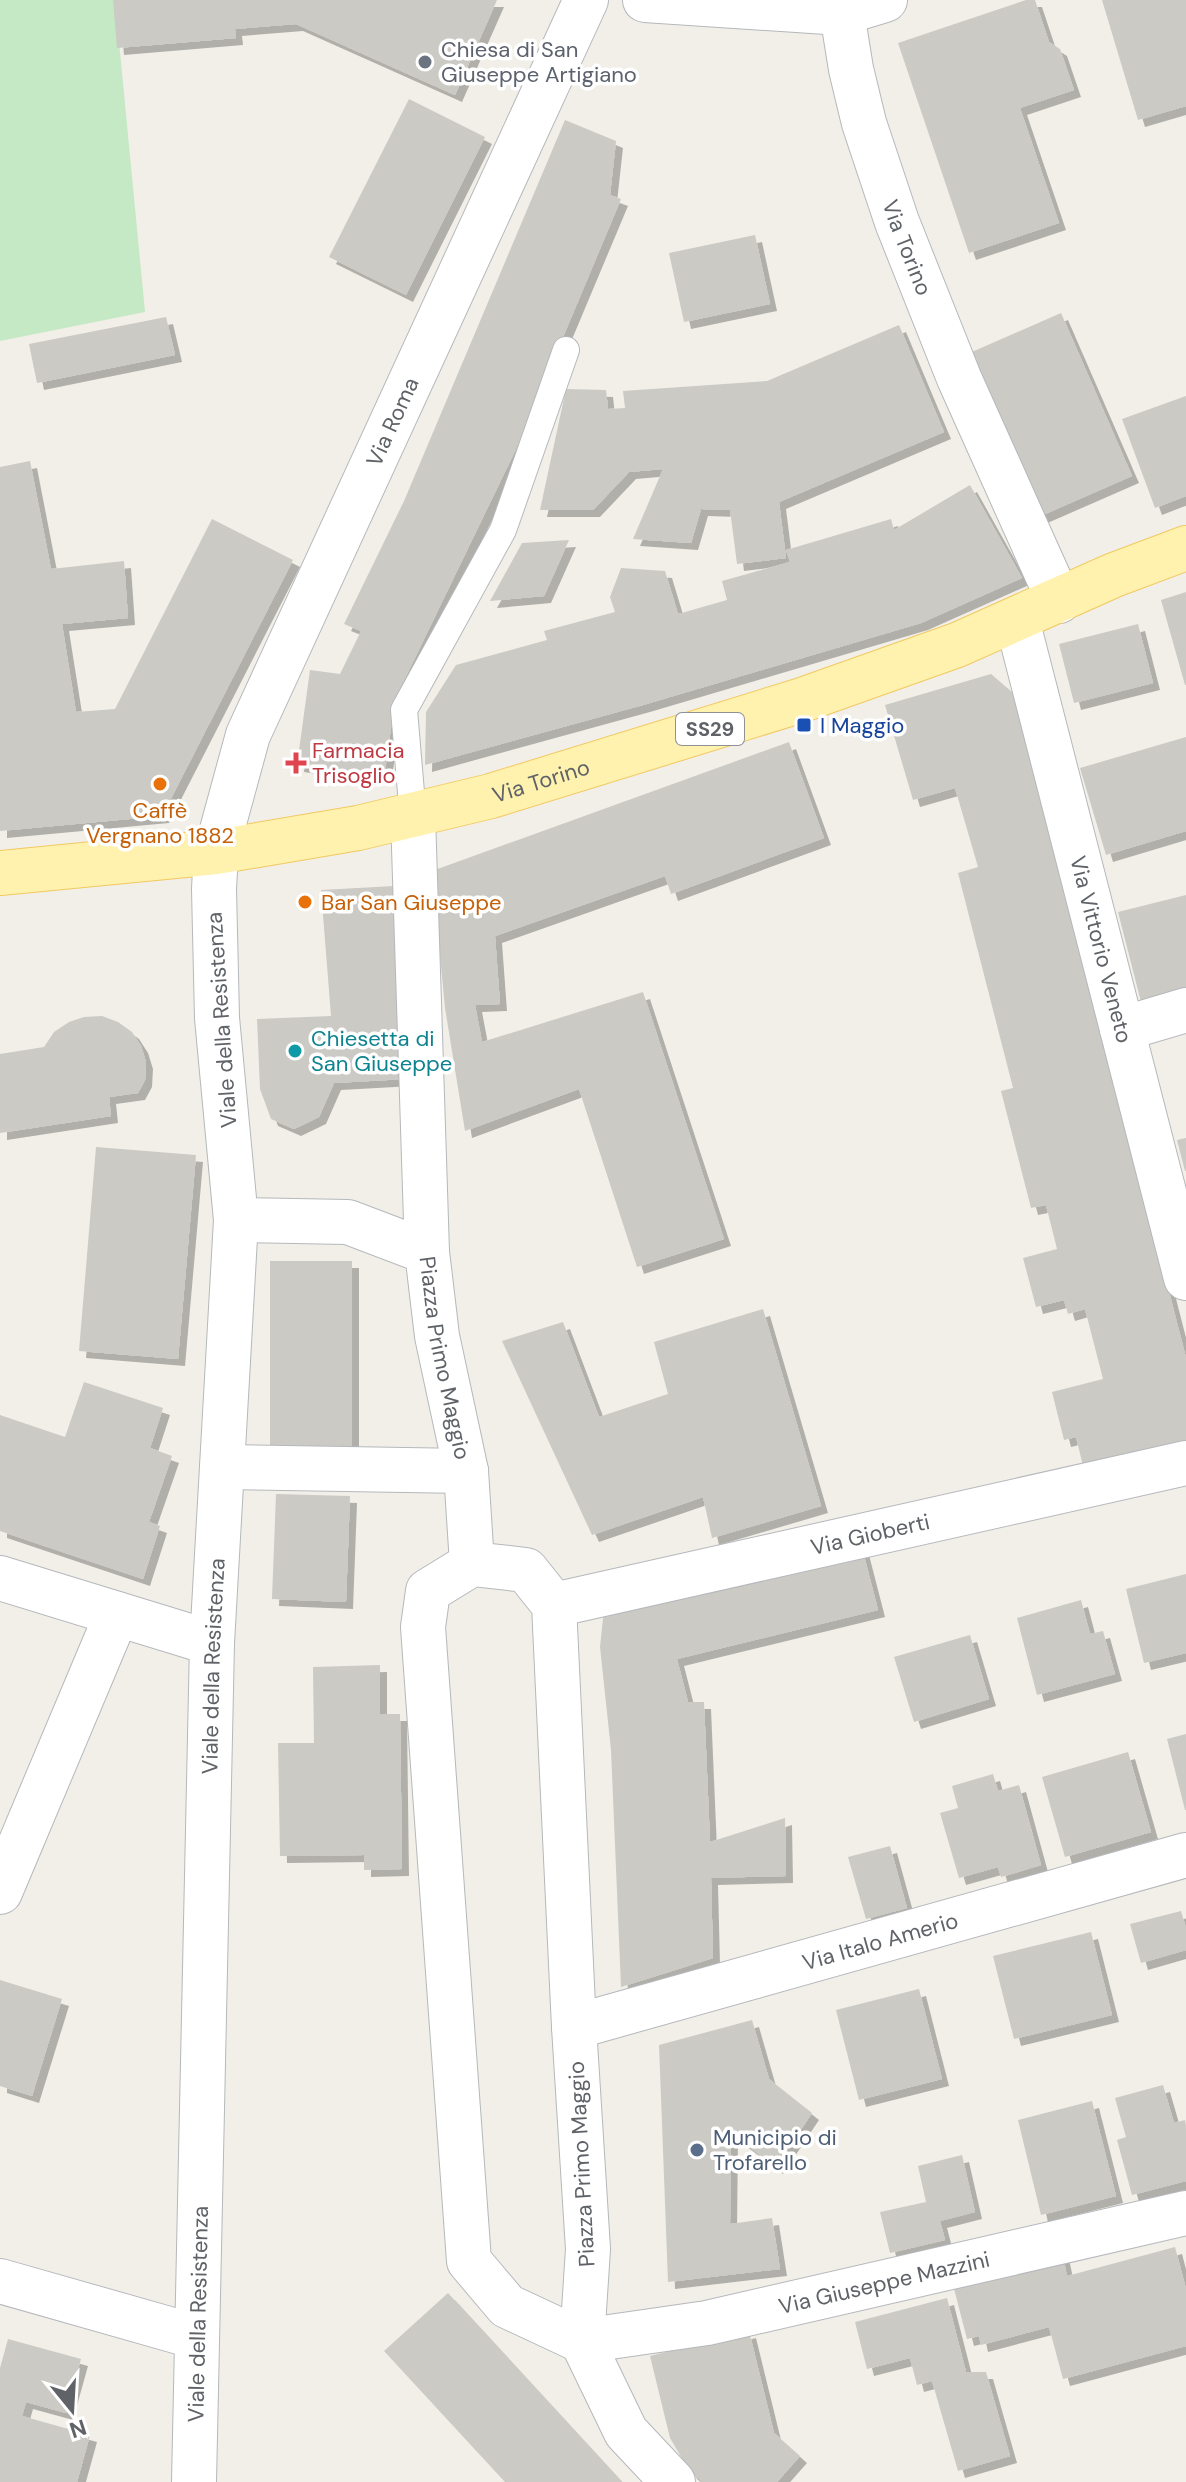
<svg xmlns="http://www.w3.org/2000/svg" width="1186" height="2482" font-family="'DM Sans',sans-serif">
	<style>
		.green { fill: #c5e8c5 }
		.building { fill: #cccac5; filter: url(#shadow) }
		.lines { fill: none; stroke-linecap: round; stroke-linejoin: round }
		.lane-casing { stroke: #b5b8bc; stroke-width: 28 }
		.street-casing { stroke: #b5b8bc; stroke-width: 46 }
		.primary-casing { stroke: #f2c960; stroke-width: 46 }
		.lane { stroke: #fff; stroke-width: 26 }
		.street { stroke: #fff; stroke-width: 44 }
		.primary { stroke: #fff2af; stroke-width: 44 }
		.worship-dot { fill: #6b7280; stroke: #fff; stroke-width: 3 }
		.transit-dot { fill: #1a4fb4; stroke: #fff; stroke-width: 3 }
		.health-dot { fill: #e0444e; stroke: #fff; stroke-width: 3 }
		.food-dot { fill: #e8710a; stroke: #fff; stroke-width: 3 }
		.culture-dot { fill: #0f9aa8; stroke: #fff; stroke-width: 3 }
		.service-dot { fill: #5c6f8a; stroke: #fff; stroke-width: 3 }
		.labels { text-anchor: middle; stroke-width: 7; stroke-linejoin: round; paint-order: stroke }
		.shield { fill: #fff; stroke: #8f9295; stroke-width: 2 }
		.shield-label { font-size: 20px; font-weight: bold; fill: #5f6368 }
		.worship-label { font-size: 22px; fill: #5b616d; stroke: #fff; text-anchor: start }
		.street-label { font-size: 22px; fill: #5f6368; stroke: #fff }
		.transit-label { font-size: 22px; fill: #164399; stroke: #fff; text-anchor: start }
		.health-label { font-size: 22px; fill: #be3a42; stroke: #fff; text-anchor: start }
		.food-label { font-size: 22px; fill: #c56008; stroke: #fff }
		.culture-label { font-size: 22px; fill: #0d838f; stroke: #fff; text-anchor: start }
		.service-label { font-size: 22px; fill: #4e5e75; stroke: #fff; text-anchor: start }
	</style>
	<defs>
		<filter id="shadow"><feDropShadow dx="7" dy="7" stdDeviation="0" flood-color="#0004"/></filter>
	</defs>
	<rect width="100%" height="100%" fill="#f1efe8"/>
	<polygon class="green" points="0,0 115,0 145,312 0,341"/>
	<g class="building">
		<polygon points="113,0 497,0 455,95 296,24 235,29 236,38 117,48"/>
		<polygon points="1026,0 1035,0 1049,42 1060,49 1074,90 1020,108 1059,223 969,253 898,43"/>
		<polygon points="1102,0 1186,0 1186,106 1138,120"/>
		<polygon points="409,99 485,137 406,295 329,257"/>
		<polygon points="565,120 616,141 610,195 621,199 516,449 395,699 384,778 297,765 310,670 340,674 361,631 344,624 404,501"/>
		<polygon points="755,235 770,304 684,322 669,253"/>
		<polygon points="1061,313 1132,476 1036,518 965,355"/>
		<polygon points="166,317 175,355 37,383 29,344"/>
		<polygon points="899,325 944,432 779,502 786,558 737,564 730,510 701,509 691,543 633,539 663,469 629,472 593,510 540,510 566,389 606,390 608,409 625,408 623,391 767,381"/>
		<polygon points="1186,396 1186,496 1155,508 1122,419"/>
		<polygon points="30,461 51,569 124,561 128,618 62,624 76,712 115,709 212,519 293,560 162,816 0,831 0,467"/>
		<polygon points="970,485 1022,578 921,623 643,705 425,765 426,712 456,665 547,640 544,631 615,612 610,597 621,568 665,571 678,614 727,600 722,581 790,562 786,550 891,519 894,530"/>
		<polygon points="569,540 544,596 490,601 522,543"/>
		<polygon points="1186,592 1186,685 1185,685 1161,600"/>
		<polygon points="1138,624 1153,683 1074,703 1059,644"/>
		<polygon points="991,674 1012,692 1055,847 1186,1358 1186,1440 1083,1466 1076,1437 1064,1440 1052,1392 1103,1379 1085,1309 1068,1314 1064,1300 1036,1307 1023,1258 1057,1249 1046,1205 1031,1208 1001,1091 1013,1088 958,873 978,867 955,788 913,800 885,705"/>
		<polygon points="1186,737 1186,831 1106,855 1080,768"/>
		<polygon points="789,742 824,838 671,894 665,876 495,936 500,1004 475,1005 482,1042 643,992 724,1239 637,1267 579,1089 465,1131 445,1008 432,871"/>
		<polygon points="394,886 406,1079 334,1083 319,1117 294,1129 271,1119 260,1089 257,1019 331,1016 321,890"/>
		<polygon points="1186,895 1186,991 1141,1002 1118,912"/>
		<polygon points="102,1016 118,1022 132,1032 141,1046 146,1062 145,1080 138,1093 109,1097 111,1116 0,1133 0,1054 44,1047 54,1032 69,1022 84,1017"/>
		<polygon points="1186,1138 1186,1171 1185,1171 1177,1140"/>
		<polygon points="96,1147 196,1155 178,1359 79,1351"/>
		<rect x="270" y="1261" width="82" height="189"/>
		<polygon points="763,1309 821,1506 712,1538 703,1497 592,1535 502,1341 563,1322 599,1417 668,1394 654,1342"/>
		<polygon points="84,1382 163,1408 150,1448 172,1456 149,1522 160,1526 143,1579 0,1531 0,1415 65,1437"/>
		<polygon points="276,1494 350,1496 346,1602 272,1599"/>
		<polygon points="862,1548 878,1610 677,1659 688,1702 704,1702 710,1842 785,1818 786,1876 711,1878 713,1958 621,1987 611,1750 600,1647 604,1609"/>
		<polygon points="1186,1574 1186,1653 1144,1663 1126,1589"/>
		<polygon points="1081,1600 1090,1634 1103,1631 1115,1674 1037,1695 1017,1618"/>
		<polygon points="970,1635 989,1699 914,1722 894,1657"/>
		<polygon points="380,1665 380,1714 400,1714 402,1869 364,1870 364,1855 280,1856 278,1743 314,1743 313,1667"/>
		<polygon points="1186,1734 1186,1810 1185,1810 1167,1739"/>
		<polygon points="1128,1752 1151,1832 1065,1857 1042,1777"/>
		<polygon points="993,1774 998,1791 1019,1785 1041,1865 1001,1877 998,1867 959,1878 940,1813 958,1808 952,1786"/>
		<polygon points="890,1846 907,1908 866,1919 848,1857"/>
		<polygon points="1181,1911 1186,1928 1186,1950 1141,1963 1130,1924"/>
		<polygon points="1091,1932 1112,2015 1014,2039 993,1956"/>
		<polygon points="0,1980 62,1999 32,2096 0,2086"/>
		<polygon points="919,1989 942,2079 859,2100 836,2010"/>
		<polygon points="752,2020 769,2079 812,2113 776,2167 731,2133 730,2224 772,2218 780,2269 668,2282 659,2045"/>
		<polygon points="1163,2085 1174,2123 1185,2120 1186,2126 1186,2181 1132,2195 1117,2140 1126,2137 1115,2098"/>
		<polygon points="1092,2101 1116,2196 1041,2215 1018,2120"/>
		<polygon points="962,2155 975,2212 940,2221 945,2240 890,2253 880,2212 926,2202 918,2166"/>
		<polygon points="1175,2247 1186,2289 1186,2346 1063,2379 1049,2327 981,2345 979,2336 967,2339 952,2281 1062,2252 1067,2276"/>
		<polygon points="448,2293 622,2482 505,2482 384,2351"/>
		<polygon points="947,2298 966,2372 986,2372 1010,2456 958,2471 932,2381 917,2385 910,2358 867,2369 855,2322"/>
		<polygon points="749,2331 774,2433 800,2456 777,2482 703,2482 690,2472 670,2438 650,2356"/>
		<polygon points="8,2339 81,2359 66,2413 26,2402 22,2416 90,2435 77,2482 0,2482 0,2368"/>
	</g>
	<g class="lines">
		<g class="lane-casing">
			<polyline id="lane" points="413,816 404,710 503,530 566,350"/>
		</g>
		<g class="street-casing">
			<g id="street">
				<polyline points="645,0 842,13 885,0"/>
				<path id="s1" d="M842 13 851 69 864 123 897 222 959 378 1059 601"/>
				<path id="s2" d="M1017 620 1186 1278"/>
				<polyline points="413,816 427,1252"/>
				<polyline points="1122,1029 1186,1010"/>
				<path id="s3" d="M236 1220 348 1222 427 1252 437 1336 466 1471 472 1564"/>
				<polyline points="222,1467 466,1471"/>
				<polygon points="472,1564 526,1570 554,1605 574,2027 588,2249 582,2341 507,2306 469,2261 423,1627 428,1591"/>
				<polyline points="0,1578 212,1643"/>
				<path id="s4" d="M554 1605 1186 1463"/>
				<polyline points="0,1892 117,1614"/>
				<path id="s5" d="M574 2027 1186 1855"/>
				<polyline points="0,2281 197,2337"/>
				<path id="s6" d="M582 2341 707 2323 1186 2213"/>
				<polyline points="582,2341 626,2432 673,2482"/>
				<path id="s7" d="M194 2482 212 1643 236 1220 217 1018 214 889 216 852 248 735 586 0"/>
			</g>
		</g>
		<g class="primary-casing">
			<g id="primary">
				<path id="s8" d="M0 873 216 852 358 828 491 796 802 700 957 645 1114 575 1186 548"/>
			</g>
		</g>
		<use href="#lane" class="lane"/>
		<use href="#street" class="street"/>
		<use href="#primary" class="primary"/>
	</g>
	<circle class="worship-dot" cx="425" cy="62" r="8"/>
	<rect class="transit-dot" x="796" y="717" width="16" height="16" rx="4"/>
	<path class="health-dot" d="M292 751h8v8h8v8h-8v8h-8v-8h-8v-8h8z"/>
	<g class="food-dot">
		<circle cx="160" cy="784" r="8"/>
		<circle cx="305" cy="902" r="8"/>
	</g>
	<circle class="culture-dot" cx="295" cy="1051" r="8"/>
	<circle class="service-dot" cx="697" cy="2150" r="8"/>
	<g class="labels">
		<rect class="shield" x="676" y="713" width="68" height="32" rx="6"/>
		<g class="shield-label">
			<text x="710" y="736">SS29</text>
		</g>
		<g class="worship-label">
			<text x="441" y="57">Chiesa di San<tspan x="441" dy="25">Giuseppe Artigiano</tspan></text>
		</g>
		<g class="street-label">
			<text dy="8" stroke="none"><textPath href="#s1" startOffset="244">Via Torino</textPath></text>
			<text dy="8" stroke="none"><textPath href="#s7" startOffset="2098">Via Roma</textPath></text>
			<text dy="8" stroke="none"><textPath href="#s8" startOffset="550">Via Torino</textPath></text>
			<text dy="8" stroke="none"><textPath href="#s2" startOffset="340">Via Vittorio Veneto</textPath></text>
			<text transform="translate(221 1020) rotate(-94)" y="8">Viale della Resistenza</text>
			<text dy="8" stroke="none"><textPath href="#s3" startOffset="304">Piazza Primo Maggio</textPath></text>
			<text dy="8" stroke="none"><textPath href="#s4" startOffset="324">Via Gioberti</textPath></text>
			<text dy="8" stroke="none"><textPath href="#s7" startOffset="816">Viale della Resistenza</textPath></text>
			<text dy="8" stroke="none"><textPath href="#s5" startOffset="318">Via Italo Amerio</textPath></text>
			<text transform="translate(581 2164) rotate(-93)" y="8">Piazza Primo Maggio</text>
			<text dy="8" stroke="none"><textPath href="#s6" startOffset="308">Via Giuseppe Mazzini</textPath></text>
			<text dy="8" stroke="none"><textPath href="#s7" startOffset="168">Viale della Resistenza</textPath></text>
		</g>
		<g class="transit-label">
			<text x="820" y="733">I Maggio</text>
		</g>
		<g class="health-label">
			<text x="312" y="758">Farmacia<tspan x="312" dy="25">Trisoglio</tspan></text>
		</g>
		<g class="food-label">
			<text x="160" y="818">Caffè<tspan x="160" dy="25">Vergnano 1882</tspan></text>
			<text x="321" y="910" text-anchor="start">Bar San Giuseppe</text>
		</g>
		<g class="culture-label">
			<text x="311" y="1046">Chiesetta di<tspan x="311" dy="25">San Giuseppe</tspan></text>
		</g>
		<g class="service-label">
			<text x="713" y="2145">Municipio di<tspan x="713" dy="25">Trofarello</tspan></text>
		</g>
	</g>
	<g transform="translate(72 2410) rotate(162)" stroke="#ffffff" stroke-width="6" paint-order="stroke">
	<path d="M0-6L14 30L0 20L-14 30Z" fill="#5f6368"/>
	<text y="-12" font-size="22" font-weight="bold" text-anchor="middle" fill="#5f6368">N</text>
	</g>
</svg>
